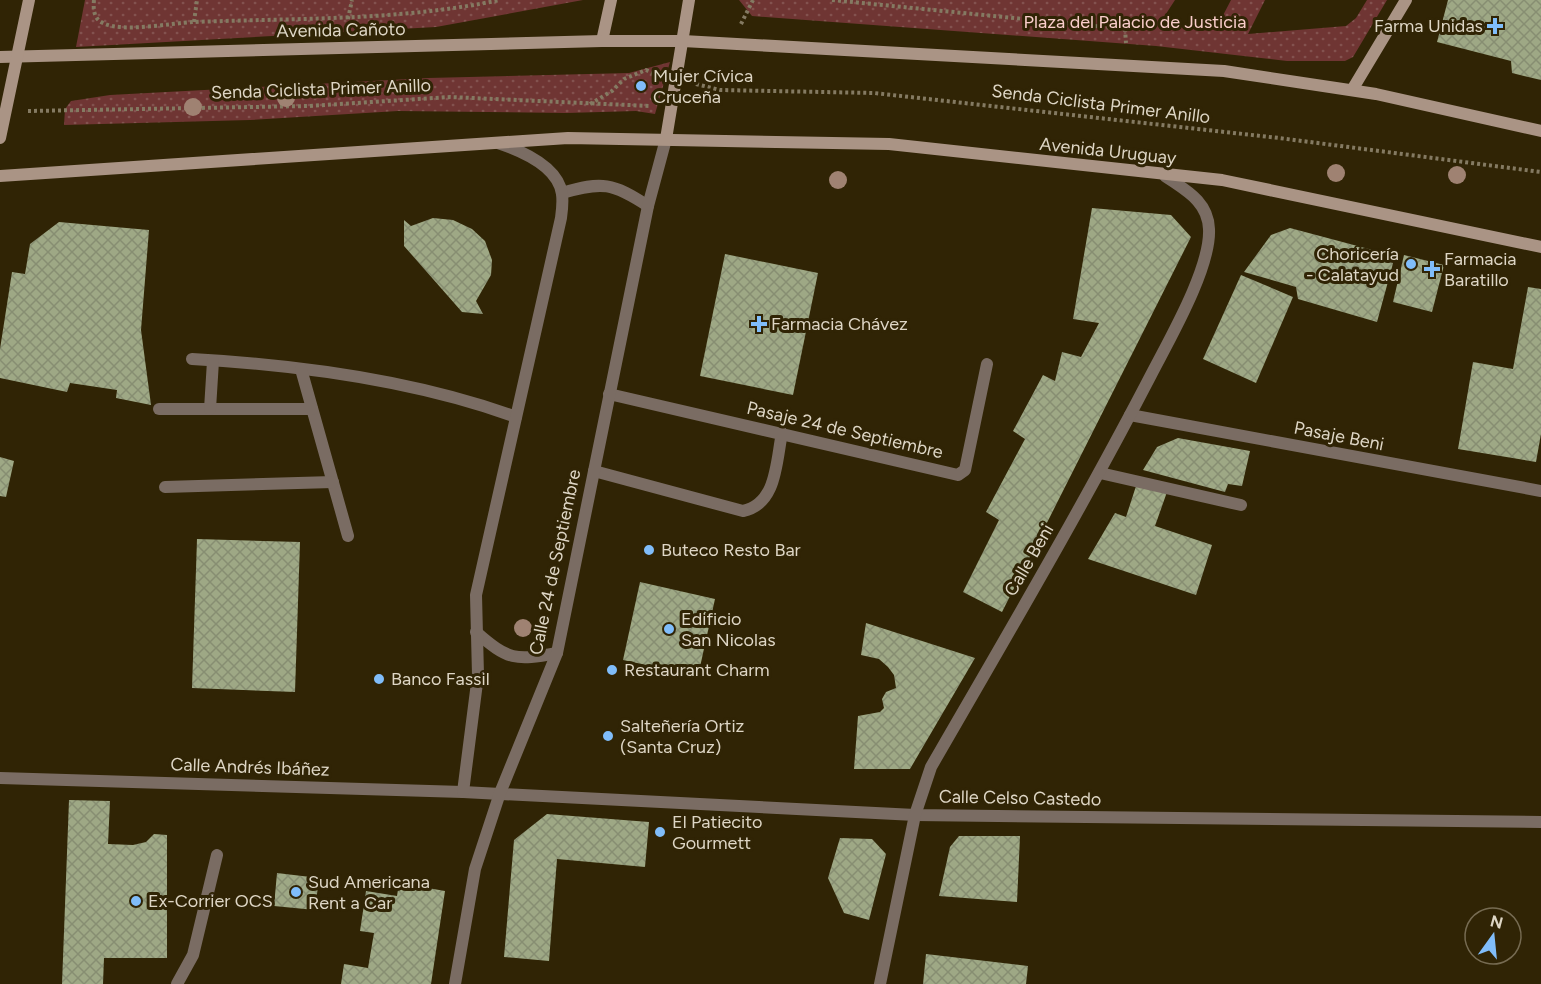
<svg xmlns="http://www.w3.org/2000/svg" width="1541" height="984" font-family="Figtree,sans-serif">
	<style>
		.park { fill: url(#park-dots) }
		.building { fill: url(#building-cross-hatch) }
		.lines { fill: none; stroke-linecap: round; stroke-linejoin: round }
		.path { stroke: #847a62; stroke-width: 4; stroke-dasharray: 3 3; stroke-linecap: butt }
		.lane { stroke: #7a6c63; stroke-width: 12 }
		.street { stroke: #7a6c63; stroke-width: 12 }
		.secondary { stroke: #aa9485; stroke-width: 12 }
		.tree { fill: #9f8272 }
		.poi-dot { fill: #80bdfa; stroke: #302405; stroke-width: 2 }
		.labels { text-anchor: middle; stroke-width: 6; stroke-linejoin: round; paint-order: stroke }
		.park-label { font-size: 18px; fill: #facecb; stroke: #302405 }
		.poi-label { font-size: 18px; fill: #ded6c5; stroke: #302405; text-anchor: start }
		.street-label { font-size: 18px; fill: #ded6c5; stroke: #302405 }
	</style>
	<defs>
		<pattern id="park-dots" width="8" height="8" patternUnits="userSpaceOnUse" patternTransform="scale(1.5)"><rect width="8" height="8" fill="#6f3533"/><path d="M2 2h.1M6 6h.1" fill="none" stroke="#83524f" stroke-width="1.8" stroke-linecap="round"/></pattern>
		<pattern id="building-cross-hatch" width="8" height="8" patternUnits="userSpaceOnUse" patternTransform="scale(1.5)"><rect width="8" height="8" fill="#9ea885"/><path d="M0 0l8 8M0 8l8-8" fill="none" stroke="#878e72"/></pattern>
	</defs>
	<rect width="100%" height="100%" fill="#302405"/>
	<g class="park">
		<polygon points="85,0 583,0 436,27 76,47"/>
		<polygon points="739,0 1175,0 1160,23 1217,27 1231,0 1265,0 1248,34 1346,26 1356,18 1367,0 1387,0 1353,57 1345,61 1287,61 1156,46 752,16"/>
		<polygon points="670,62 655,114 636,111 566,113 398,111 250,120 64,125 65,109 71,101 110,95 428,78 629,73"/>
	</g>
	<g class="building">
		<polygon points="1448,0 1541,0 1541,80 1512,73 1511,61 1437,42"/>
		<polygon points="1092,208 1171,215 1191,237 1002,612 963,592 999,520 986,512 1025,439 1013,431 1043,375 1055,381 1062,352 1081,357 1099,323 1073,319"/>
		<polygon points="433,218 453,220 472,229 485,241 492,260 491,275 476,301 483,314 462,312 404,246 404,220 411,226"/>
		<polygon points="59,222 149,230 141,330 151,405 116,398 117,390 70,383 67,392 0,378 0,349 12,272 25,274 30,244"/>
		<polygon points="1290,228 1395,256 1377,322 1298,299 1296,287 1244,272 1271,235"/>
		<polygon points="725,254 818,273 793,395 700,376"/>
		<polygon points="1404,255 1444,265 1432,312 1393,302"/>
		<polygon points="1241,275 1293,297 1256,383 1203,359"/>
		<polygon points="1528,287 1541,289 1541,434 1536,462 1458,449 1473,362 1513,369"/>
		<polygon points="1178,438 1250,451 1242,486 1228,484 1225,492 1143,470 1157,447"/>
		<polygon points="0,457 14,461 6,497 0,496"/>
		<polygon points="1137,483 1167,492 1155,526 1212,545 1196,595 1088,559 1115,513 1126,517"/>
		<polygon points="197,539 300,542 295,692 192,688"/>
		<polygon points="640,582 715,599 698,676 623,660"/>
		<polygon points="866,623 975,658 910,769 854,769 858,716 880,712 884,708 882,699 886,692 896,688 894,675 888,667 879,659 861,655"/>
		<polygon points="69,800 110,801 108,844 133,845 146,842 154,834 167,835 167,958 104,958 103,984 62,984"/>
		<polygon points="547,814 649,822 645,867 557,859 549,961 504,957 514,840"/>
		<polygon points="959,836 1020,836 1017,902 939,896 950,847"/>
		<polygon points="840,838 872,839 886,854 869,920 844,913 828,878"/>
		<polygon points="277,873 319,878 315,910 274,906"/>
		<polygon points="399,883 445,891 431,984 341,984 344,964 368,968 374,933 360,931 366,891 397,896"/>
		<polygon points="926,954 1028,966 1026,984 923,984"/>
	</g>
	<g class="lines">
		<g class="path">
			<path d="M94 0C93 10 94 19 103 23 123 33 171 23 194 22 297 18 399 21 500 0"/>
			<polyline points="832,0 1125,29 1126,43"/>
			<polyline points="348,19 352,0"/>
			<polyline points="194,22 197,0"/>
			<polyline points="741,24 753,0"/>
			<polyline points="696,84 720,90 874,93 1279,138 1541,172"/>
			<polyline points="590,104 612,91 624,79 646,70 655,74"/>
			<polyline points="28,111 309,106 450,97 650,106"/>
		</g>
		<g class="lane">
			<path d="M192 359C300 365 414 380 516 417"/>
			<polyline points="301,369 348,536"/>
			<polyline points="159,409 312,409"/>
			<polyline points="210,409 213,361"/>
			<path d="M594 471 743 511C777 504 776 462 782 433"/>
			<polyline points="1100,473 1241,505"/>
			<polyline points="165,487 333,482"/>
			<polyline points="177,984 193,955 217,855"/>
		</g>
		<g class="street">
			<path d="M562 193C602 181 613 183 648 206"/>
			<polyline points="609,394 958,475 965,470 987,364"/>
			<polyline points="1130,415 1541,491"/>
			<path d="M476 632C508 660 515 661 557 653"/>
			<polyline points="0,778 463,792 915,815 1541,822"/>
			<path d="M463 792 478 675 476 595 561 218C562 211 563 202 562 194 558 166 522 151 498 143"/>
			<polyline points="455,984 475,869 500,793 557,653 648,206 666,139"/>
			<path d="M880 984 915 815 931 767C1006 637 1082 508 1151 375 1169 340 1211 268 1209 229 1208 201 1185 190 1165 176"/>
		</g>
		<g class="secondary">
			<polyline points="602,41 611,0"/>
			<polyline points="0,57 602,41 683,41 1224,71 1376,94 1541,131"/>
			<polyline points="1352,90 1406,0"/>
			<polyline points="0,138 29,0"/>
			<polyline points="666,139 689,0"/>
			<polyline points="0,176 568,138 889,144 1222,180 1541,247"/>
		</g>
	</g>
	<g class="tree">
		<circle cx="286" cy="98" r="9"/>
		<circle cx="193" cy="107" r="9"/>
		<circle cx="1336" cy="173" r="9"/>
		<circle cx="1457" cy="175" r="9"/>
		<circle cx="838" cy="180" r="9"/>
		<circle cx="523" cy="628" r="9"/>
	</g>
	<g class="poi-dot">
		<path d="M1492 17h6v6h6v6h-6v6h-6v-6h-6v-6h6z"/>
		<circle cx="641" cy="86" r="6"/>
		<circle cx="1411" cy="264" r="6"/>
		<path d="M1429 260h6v6h6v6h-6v6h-6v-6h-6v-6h6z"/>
		<path d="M756 315h6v6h6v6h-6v6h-6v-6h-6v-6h6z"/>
		<circle cx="649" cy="550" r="6"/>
		<circle cx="669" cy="629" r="6"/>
		<circle cx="612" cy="670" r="6"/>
		<circle cx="379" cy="679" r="6"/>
		<circle cx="608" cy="736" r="6"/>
		<circle cx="660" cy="832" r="6"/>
		<circle cx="296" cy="892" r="6"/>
		<circle cx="136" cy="901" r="6"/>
	</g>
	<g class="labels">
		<g class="park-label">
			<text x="1135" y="28">Plaza del Palacio de Justicia</text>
		</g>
		<g class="poi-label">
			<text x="1483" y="32" text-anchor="end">Farma Unidas</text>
			<text x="653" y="82">Mujer Cívica<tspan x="653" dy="21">Cruceña</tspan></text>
			<text x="1399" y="260" text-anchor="end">Choricería<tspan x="1399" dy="21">- Calatayud</tspan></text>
			<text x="1444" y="265">Farmacia<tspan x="1444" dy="21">Baratillo</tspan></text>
			<text x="771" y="330">Farmacia Chávez</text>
			<text x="661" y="556">Buteco Resto Bar</text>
			<text x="681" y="625">Edificio<tspan x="681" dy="21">San Nicolas</tspan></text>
			<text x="624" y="676">Restaurant Charm</text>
			<text x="391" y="685">Banco Fassil</text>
			<text x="620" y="732">Salteñería Ortiz<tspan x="620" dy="21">(Santa Cruz)</tspan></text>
			<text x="672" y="828">El Patiecito<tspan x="672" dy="21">Gourmett</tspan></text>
			<text x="308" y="888">Sud Americana<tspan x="308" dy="21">Rent a Car</tspan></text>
			<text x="148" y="907">Ex-Corrier OCS</text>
		</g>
		<g class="street-label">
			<text transform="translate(341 30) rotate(-1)" y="6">Avenida Cañoto</text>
			<text transform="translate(321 89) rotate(-2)" y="6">Senda Ciclista Primer Anillo</text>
			<text transform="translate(1101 104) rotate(7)" y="6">Senda Ciclista Primer Anillo</text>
			<text transform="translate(1108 151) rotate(6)" y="6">Avenida Uruguay</text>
			<text transform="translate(845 430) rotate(13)" y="6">Pasaje 24 de Septiembre</text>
			<text transform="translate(1339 436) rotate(11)" y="6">Pasaje Beni</text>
			<text transform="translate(1029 560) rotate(-60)" y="6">Calle Beni</text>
			<text transform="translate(555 562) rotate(-78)" y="6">Calle 24 de Septiembre</text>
			<text transform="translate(250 767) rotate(2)" y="6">Calle Andrés Ibáñez</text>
			<text transform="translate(1020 798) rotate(1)" y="6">Calle Celso Castedo</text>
		</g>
	</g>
	<g transform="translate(1493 936) rotate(15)"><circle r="28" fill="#302405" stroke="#766b52" stroke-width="1.5"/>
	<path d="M0-4.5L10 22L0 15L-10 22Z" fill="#80bdfa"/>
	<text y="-9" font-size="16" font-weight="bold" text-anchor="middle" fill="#ded6c5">N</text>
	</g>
</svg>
